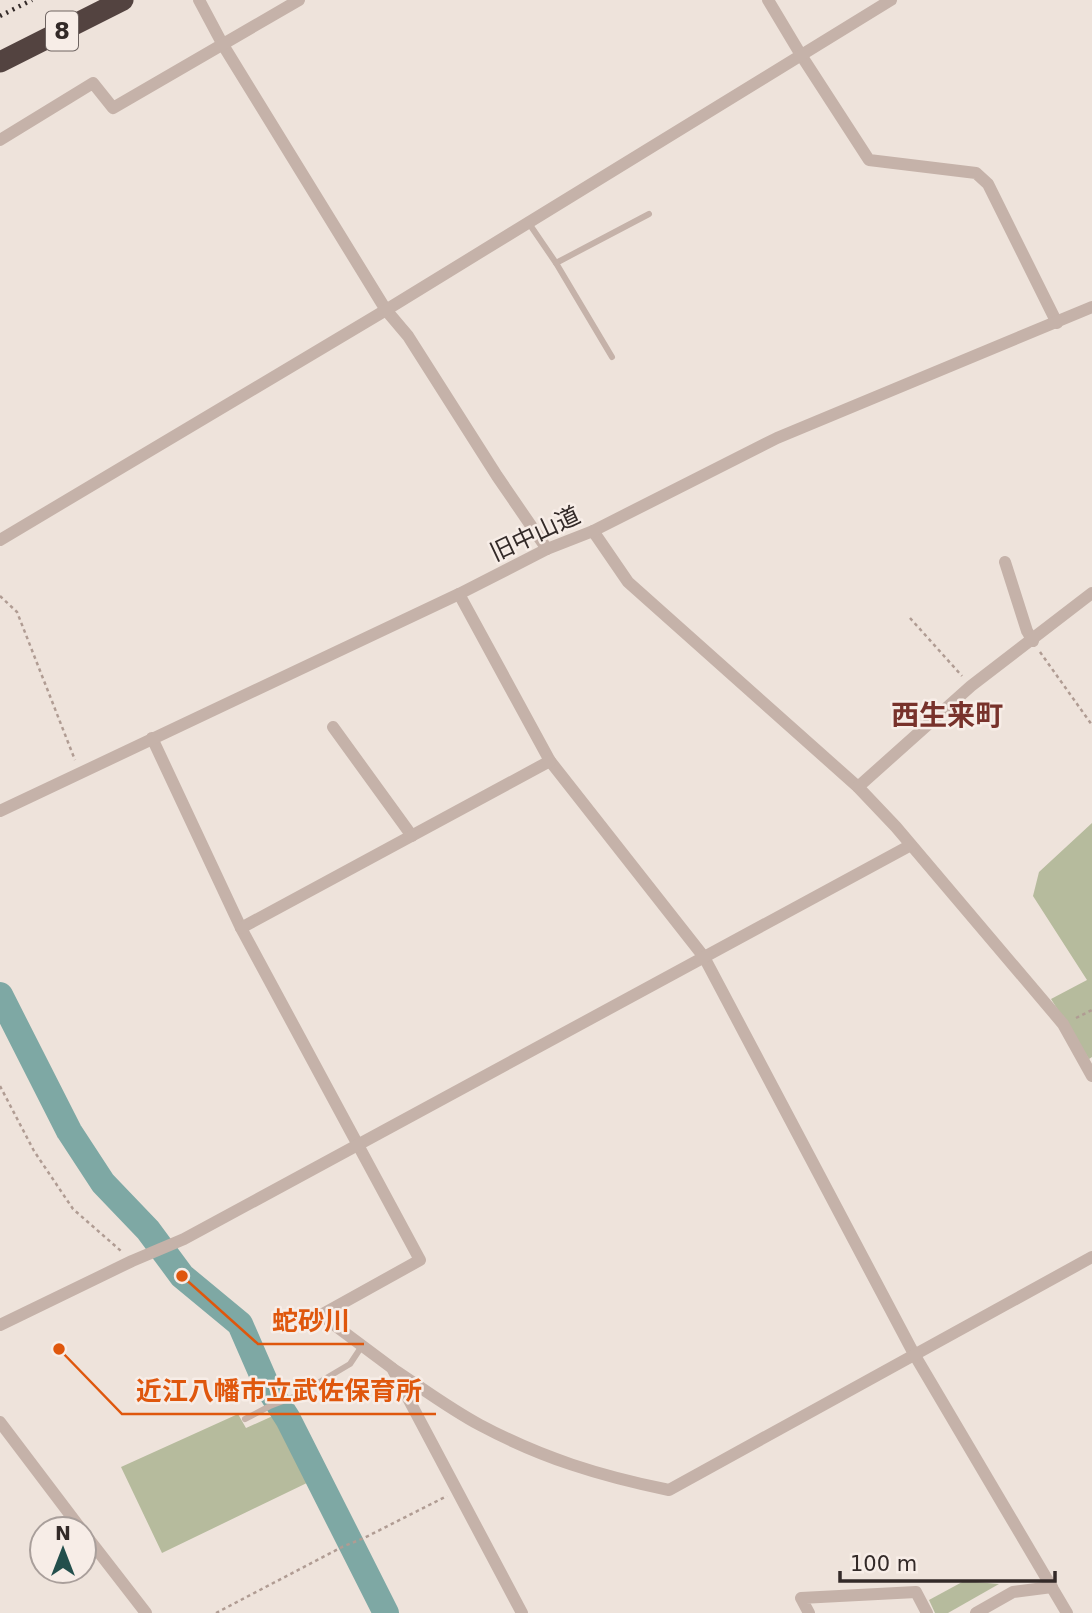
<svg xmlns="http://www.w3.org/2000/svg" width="1092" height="1613" font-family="'DejaVu Sans','Noto Sans JP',sans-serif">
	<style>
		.green { fill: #b6bb9d }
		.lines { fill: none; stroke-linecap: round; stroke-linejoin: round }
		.river { stroke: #7ea8a4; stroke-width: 26 }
		.path { stroke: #b09c93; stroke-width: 2.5; stroke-dasharray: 3.5 3.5; stroke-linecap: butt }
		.lane { stroke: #c5b2a9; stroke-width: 6 }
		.street { stroke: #c5b2a9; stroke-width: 12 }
		.highway { stroke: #534340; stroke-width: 21 }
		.rail { stroke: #332a28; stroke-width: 4.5; stroke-dasharray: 2 5; stroke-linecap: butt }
		.labels { text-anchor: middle; stroke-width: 5; stroke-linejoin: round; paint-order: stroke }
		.shield { fill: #f7ede7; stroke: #6e6461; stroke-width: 2 }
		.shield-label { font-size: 23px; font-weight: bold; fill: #332a28 }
		.street-label { font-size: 24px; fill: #332a28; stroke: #f7ede7 }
		.quarter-label { font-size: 28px; font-weight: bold; fill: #78322b; stroke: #f7ede7 }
		.leader { fill: none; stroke: #df570d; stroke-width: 2.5 }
		.callout-dot { fill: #df570d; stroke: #f7ede7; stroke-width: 2.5 }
		.callout-label { font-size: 26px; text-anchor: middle; font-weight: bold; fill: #df570d; stroke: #f7ede7; stroke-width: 5; stroke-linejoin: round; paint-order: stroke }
	</style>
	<rect width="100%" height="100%" fill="#eee3db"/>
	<g class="green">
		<polygon points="1092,823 1092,1057 1089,1059 1051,999 1087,980 1033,896 1039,872"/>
		<polygon points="238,1414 246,1428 275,1415 311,1481 162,1553 121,1467"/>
		<polygon points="964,1581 999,1584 948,1613 935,1613 929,1600"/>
	</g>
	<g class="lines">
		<polyline class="river" points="0,995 69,1131 103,1183 148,1230 182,1276 240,1324 267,1386 288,1419 386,1613"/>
		<g class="path">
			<polyline points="0,596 17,612 75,760"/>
			<polyline points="910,618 962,676"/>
			<polyline points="1040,652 1092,725"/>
			<polyline points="1076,1018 1092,1010"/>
			<polyline points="0,1086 34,1151 73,1209 121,1251"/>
			<polyline points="216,1613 342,1547 364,1538 447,1496"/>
		</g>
		<g class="lane">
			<polyline points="528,222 556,263 612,357"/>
			<polyline points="556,263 649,214"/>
			<polyline points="245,1419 270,1406 296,1396 350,1364 362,1346"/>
		</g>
		<g class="street">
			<polyline points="199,0 223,45 386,310 408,336 497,476 547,549"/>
			<polyline points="768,0 801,55 869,160 976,173 988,184 1057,323"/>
			<polyline points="0,140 93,83 113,108 299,0"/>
			<polyline points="593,531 628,582 858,787 896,827 1063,1024 1092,1076"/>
			<polyline points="0,540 386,310 891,0"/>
			<polyline points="1005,562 1027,631 1033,641"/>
			<polyline points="459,594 550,761 704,957 914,1354 1067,1613"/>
			<polyline points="333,727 412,836"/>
			<polyline points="152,738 241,928 420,1260 321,1315 392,1368 522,1613"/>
			<polyline points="858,787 971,686 1092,593"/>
			<polyline points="0,811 459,594 547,549 593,531 777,438 1092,307"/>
			<polyline points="241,928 550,761"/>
			<polyline points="0,1325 132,1261 184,1239 911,845"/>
			<path d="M393 1369C422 1388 450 1409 480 1425 542 1458 600 1476 669 1490L1092 1257"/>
			<polyline points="0,1422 81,1529"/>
			<polyline points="84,1533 146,1613"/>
			<polyline points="809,1613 801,1598 916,1592 927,1613"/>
			<polyline points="976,1613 1013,1592 1052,1587"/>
		</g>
		<polyline class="highway" points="0,62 123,0"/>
		<polyline class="rail" points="0,16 32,0"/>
	</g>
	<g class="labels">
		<rect class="shield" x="46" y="11.5" width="32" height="39" rx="5"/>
		<g class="shield-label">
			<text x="62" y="39">8</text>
		</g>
		<g class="street-label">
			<text transform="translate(535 534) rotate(-25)" y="8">旧中山道</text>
		</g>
		<g class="quarter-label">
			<text x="947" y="725">西生来町</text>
		</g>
	</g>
	<path class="leader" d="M182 1276L258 1344H364M59 1349L122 1414H436"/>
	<g class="callout-dot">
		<circle cx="182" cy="1276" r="7"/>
		<circle cx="59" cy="1349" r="7"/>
	</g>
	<g class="callout-label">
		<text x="311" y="1330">蛇砂川</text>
		<text x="279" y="1400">近江八幡市立武佐保育所</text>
	</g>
	<g transform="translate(63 1550)"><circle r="33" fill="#f7ede7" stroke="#a99f9b" stroke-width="2"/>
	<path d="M0-5L12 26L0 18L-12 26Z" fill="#234f4c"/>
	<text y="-10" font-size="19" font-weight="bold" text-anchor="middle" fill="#332a28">N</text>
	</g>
	<path d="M840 1571v10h215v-10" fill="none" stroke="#332a28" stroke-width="3.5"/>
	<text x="850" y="1571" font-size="21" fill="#332a28" stroke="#f7ede7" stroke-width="5" paint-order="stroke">100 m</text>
</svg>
